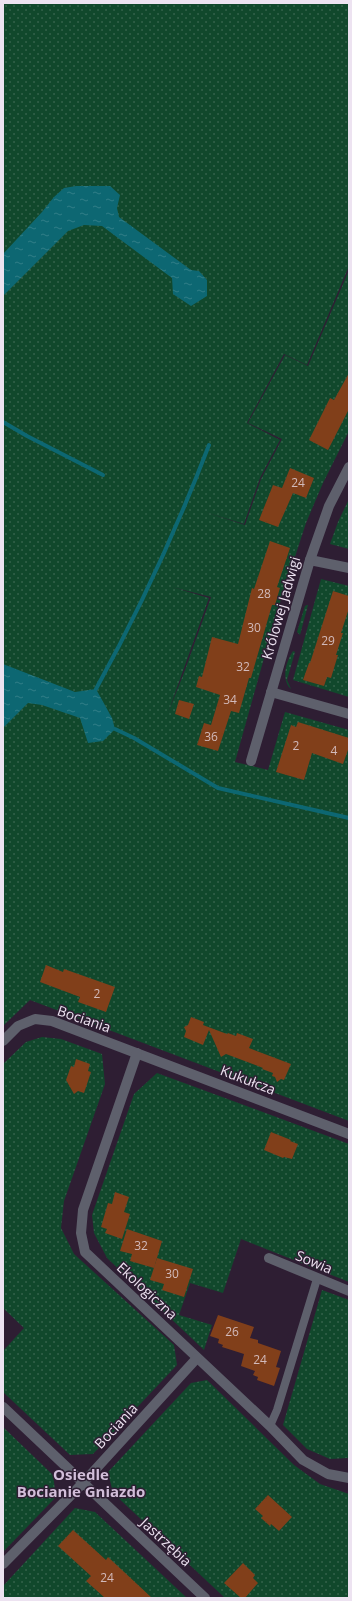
<svg xmlns="http://www.w3.org/2000/svg" width="352" height="1601" font-family="'Open Sans',sans-serif">
	<style>
		.grass { fill: url(#grass-dots); fill-rule: evenodd }
		.water { fill: url(#water-ripples) }
		.lines { fill: none; stroke-linecap: round; stroke-linejoin: round }
		.stream { stroke: #0d6772; stroke-width: 4 }
		.building { fill: #813f1a }
		.service { stroke: #5e606c; stroke-width: 8 }
		.minor { stroke: #5e606c; stroke-width: 10 }
		.labels { text-anchor: middle; stroke-width: 3; stroke-linejoin: round; paint-order: stroke }
		.number-label { font-size: 12px; fill: #d2babb }
		.street-label { font-size: 14px; fill: #ede3f1; stroke: #2e1e33 }
		.neighbourhood-label { font-size: 15px; font-weight: bold; fill: #d2bed9; stroke: #2e1e33 }
	</style>
	<defs>
		<pattern id="grass-dots" width="8" height="8" patternUnits="userSpaceOnUse"><rect width="8" height="8" fill="#11482c"/><path d="M2 2h.1M6 6h.1" fill="none" stroke="#34624b" stroke-width="1.8" stroke-linecap="round"/></pattern>
		<pattern id="water-ripples" width="26" height="14" patternUnits="userSpaceOnUse"><rect width="26" height="14" fill="#0d6772"/><path d="M2 4q2-2 4 0t4 0M15 11q2-2 4 0t4 0" fill="none" stroke="#317d87"/></pattern>
	</defs>
	<rect width="100%" height="100%" fill="#2e1e33"/>
	<g class="grass">
		<path d="M3 3H349V266L307 365 284 354 247 423 280 440 260 478 244 524 205 512 245 525 261 479 282 439 248 423 285 355 308 366 349 270V431L323 483 306 523 276 615 235 762 268 770 285 712 349 730V1121L30 1000 3 1026ZM172 587 211 597 185 670 168 713 209 598Z"/>
		<polygon points="349,499 349,549 330,544 338,522"/>
		<polygon points="321,579 349,586 349,697 293,680"/>
		<polygon points="307,605 308,605 300,635 297,632 305,606"/>
		<path d="M293 651 295 652 287 680 291 689C281 680 286 661 293 651Z"/>
		<polygon points="42,1037 61,1039 102,1054 105,1084 64,1201 61,1228 74,1254 174,1345 177,1365 93,1454 70,1455 3,1392 3,1351 24,1328 3,1308 3,1064 26,1042"/>
		<polygon points="157,1073 349,1144 349,1282 241,1239 223,1293 190,1283 179,1315 212,1325 204,1350 107,1258 94,1233 92,1215 134,1094"/>
		<polygon points="322,1290 349,1300 349,1458 330,1459 307,1449 283,1425"/>
		<polygon points="207,1380 294,1465 320,1484 349,1494 349,1598 225,1598 113,1493 108,1472 191,1383"/>
		<polygon points="3,1427 53,1475 56,1497 3,1552"/>
		<polygon points="75,1508 95,1512 187,1598 3,1598 3,1586"/>
	</g>
	<g class="water">
		<polygon points="76,186 110,186 120,195 117,208 119,217 191,270 199,271 207,280 207,296 191,306 173,294 172,278 102,226 84,225 68,231 3,296 3,254 42,212 54,197 64,188"/>
		<polygon points="3,664 75,692 96,689 112,718 115,729 103,741 88,743 80,718 42,705 28,703 3,728"/>
	</g>
	<g class="lines">
		<g class="stream">
			<polyline points="3,422 27,436 103,475"/>
			<path d="M96 689C140 609 176 531 209 445"/>
			<polyline points="115,729 134,738 218,788 349,818"/>
		</g>
	</g>
	<g class="building">
		<polygon points="349,373 349,409 328,450 309,440 330,398 334,400"/>
		<polygon points="290,468 314,478 306,498 293,493 278,527 259,520 273,485 282,488"/>
		<polygon points="270,541 290,548 277,587 280,588 275,605 272,605 251,678 249,678 239,713 231,711 218,751 197,745 204,723 211,725 220,695 196,687 199,676 202,677 212,637 238,644 252,588 254,589"/>
		<polygon points="333,591 349,596 349,608 341,633 343,633 336,655 338,655 331,678 327,677 324,686 303,680 309,663 310,663"/>
		<polygon points="179,700 194,704 189,719 175,714"/>
		<polygon points="298,722 349,738 349,747 343,764 312,753 304,780 276,772 291,725 296,727"/>
		<polygon points="46,965 63,972 64,969 115,987 106,1012 78,1002 80,997 40,982"/>
		<polygon points="191,1017 204,1022 203,1025 227,1034 228,1033 236,1036 237,1033 253,1039 249,1048 291,1064 284,1080 281,1079 277,1082 275,1077 272,1076 273,1073 262,1069 263,1068 226,1054 221,1057 209,1030 203,1045 184,1037 186,1031 184,1027 188,1025"/>
		<polygon points="76,1059 90,1064 88,1071 91,1072 84,1093 78,1091 74,1094 66,1080 71,1066 74,1067"/>
		<polygon points="271,1132 291,1140 290,1141 298,1144 292,1159 284,1157 283,1158 264,1150"/>
		<polygon points="115,1192 129,1197 124,1212 130,1214 122,1239 105,1233 107,1229 101,1227 108,1203 112,1204"/>
		<polygon points="127,1229 162,1241 154,1268 130,1261 132,1254 120,1251"/>
		<polygon points="157,1258 193,1269 184,1297 162,1290 164,1284 150,1280"/>
		<polygon points="218,1315 254,1327 250,1338 258,1340 258,1343 281,1351 276,1367 280,1368 274,1386 257,1380 258,1377 253,1375 255,1371 241,1366 244,1354 222,1347 223,1345 218,1343 219,1339 210,1336"/>
		<polygon points="268,1495 292,1517 279,1531 271,1524 270,1526 261,1518 263,1516 255,1509"/>
		<polygon points="73,1530 106,1560 108,1557 152,1598 105,1598 86,1581 91,1576 58,1546"/>
		<polygon points="243,1563 255,1575 253,1578 258,1583 245,1598 241,1598 224,1583"/>
	</g>
	<g class="lines">
		<polyline class="service" points="270,1426 277,1410 317,1279"/>
		<g class="minor">
			<polyline points="310,560 349,568"/>
			<polyline points="271,692 349,714"/>
			<polyline points="251,761 310,560 329,506 349,467"/>
			<polyline points="3,1041 18,1026 35,1019 52,1021 349,1134"/>
			<polyline points="137,1053 83,1210 81,1233 85,1252 270,1426 303,1460 328,1474 349,1478"/>
			<polyline points="269,1258 349,1291"/>
			<polyline points="3,1407 205,1598"/>
			<polyline points="3,1564 83,1483 197,1358"/>
		</g>
	</g>
	<g class="labels">
		<g class="number-label">
			<text x="298" y="487">24</text>
			<text x="264" y="598">28</text>
			<text x="254" y="632">30</text>
			<text x="328" y="645">29</text>
			<text x="243" y="671">32</text>
			<text x="230" y="704">34</text>
			<text x="211" y="741">36</text>
			<text x="296" y="750">2</text>
			<text x="334" y="755">4</text>
			<text x="97" y="998">2</text>
			<text x="141" y="1250">32</text>
			<text x="172" y="1278">30</text>
			<text x="232" y="1336">26</text>
			<text x="260" y="1364">24</text>
			<text x="107" y="1582">24</text>
		</g>
		<g class="street-label">
			<text transform="translate(281 608) rotate(-74)" y="5">Królowej Jadwigi</text>
			<text transform="translate(84 1019) rotate(19)" y="5">Bociania</text>
			<text transform="translate(248 1080) rotate(21)" y="5">Kukułcza</text>
			<text transform="translate(314 1262) rotate(23)" y="5">Sowia</text>
			<text transform="translate(147 1291) rotate(43)" y="5">Ekologiczna</text>
			<text transform="translate(116 1426) rotate(-47)" y="5">Bociania</text>
			<text transform="translate(166 1542) rotate(43)" y="5">Jastrzębia</text>
		</g>
		<g class="neighbourhood-label">
			<text x="81" y="1480">Osiedle<tspan x="81" dy="17">Bocianie Gniazdo</tspan></text>
		</g>
	</g>
	<rect width="352" height="1601" fill="none" stroke="#ede3f1" stroke-width="8"/>
</svg>
